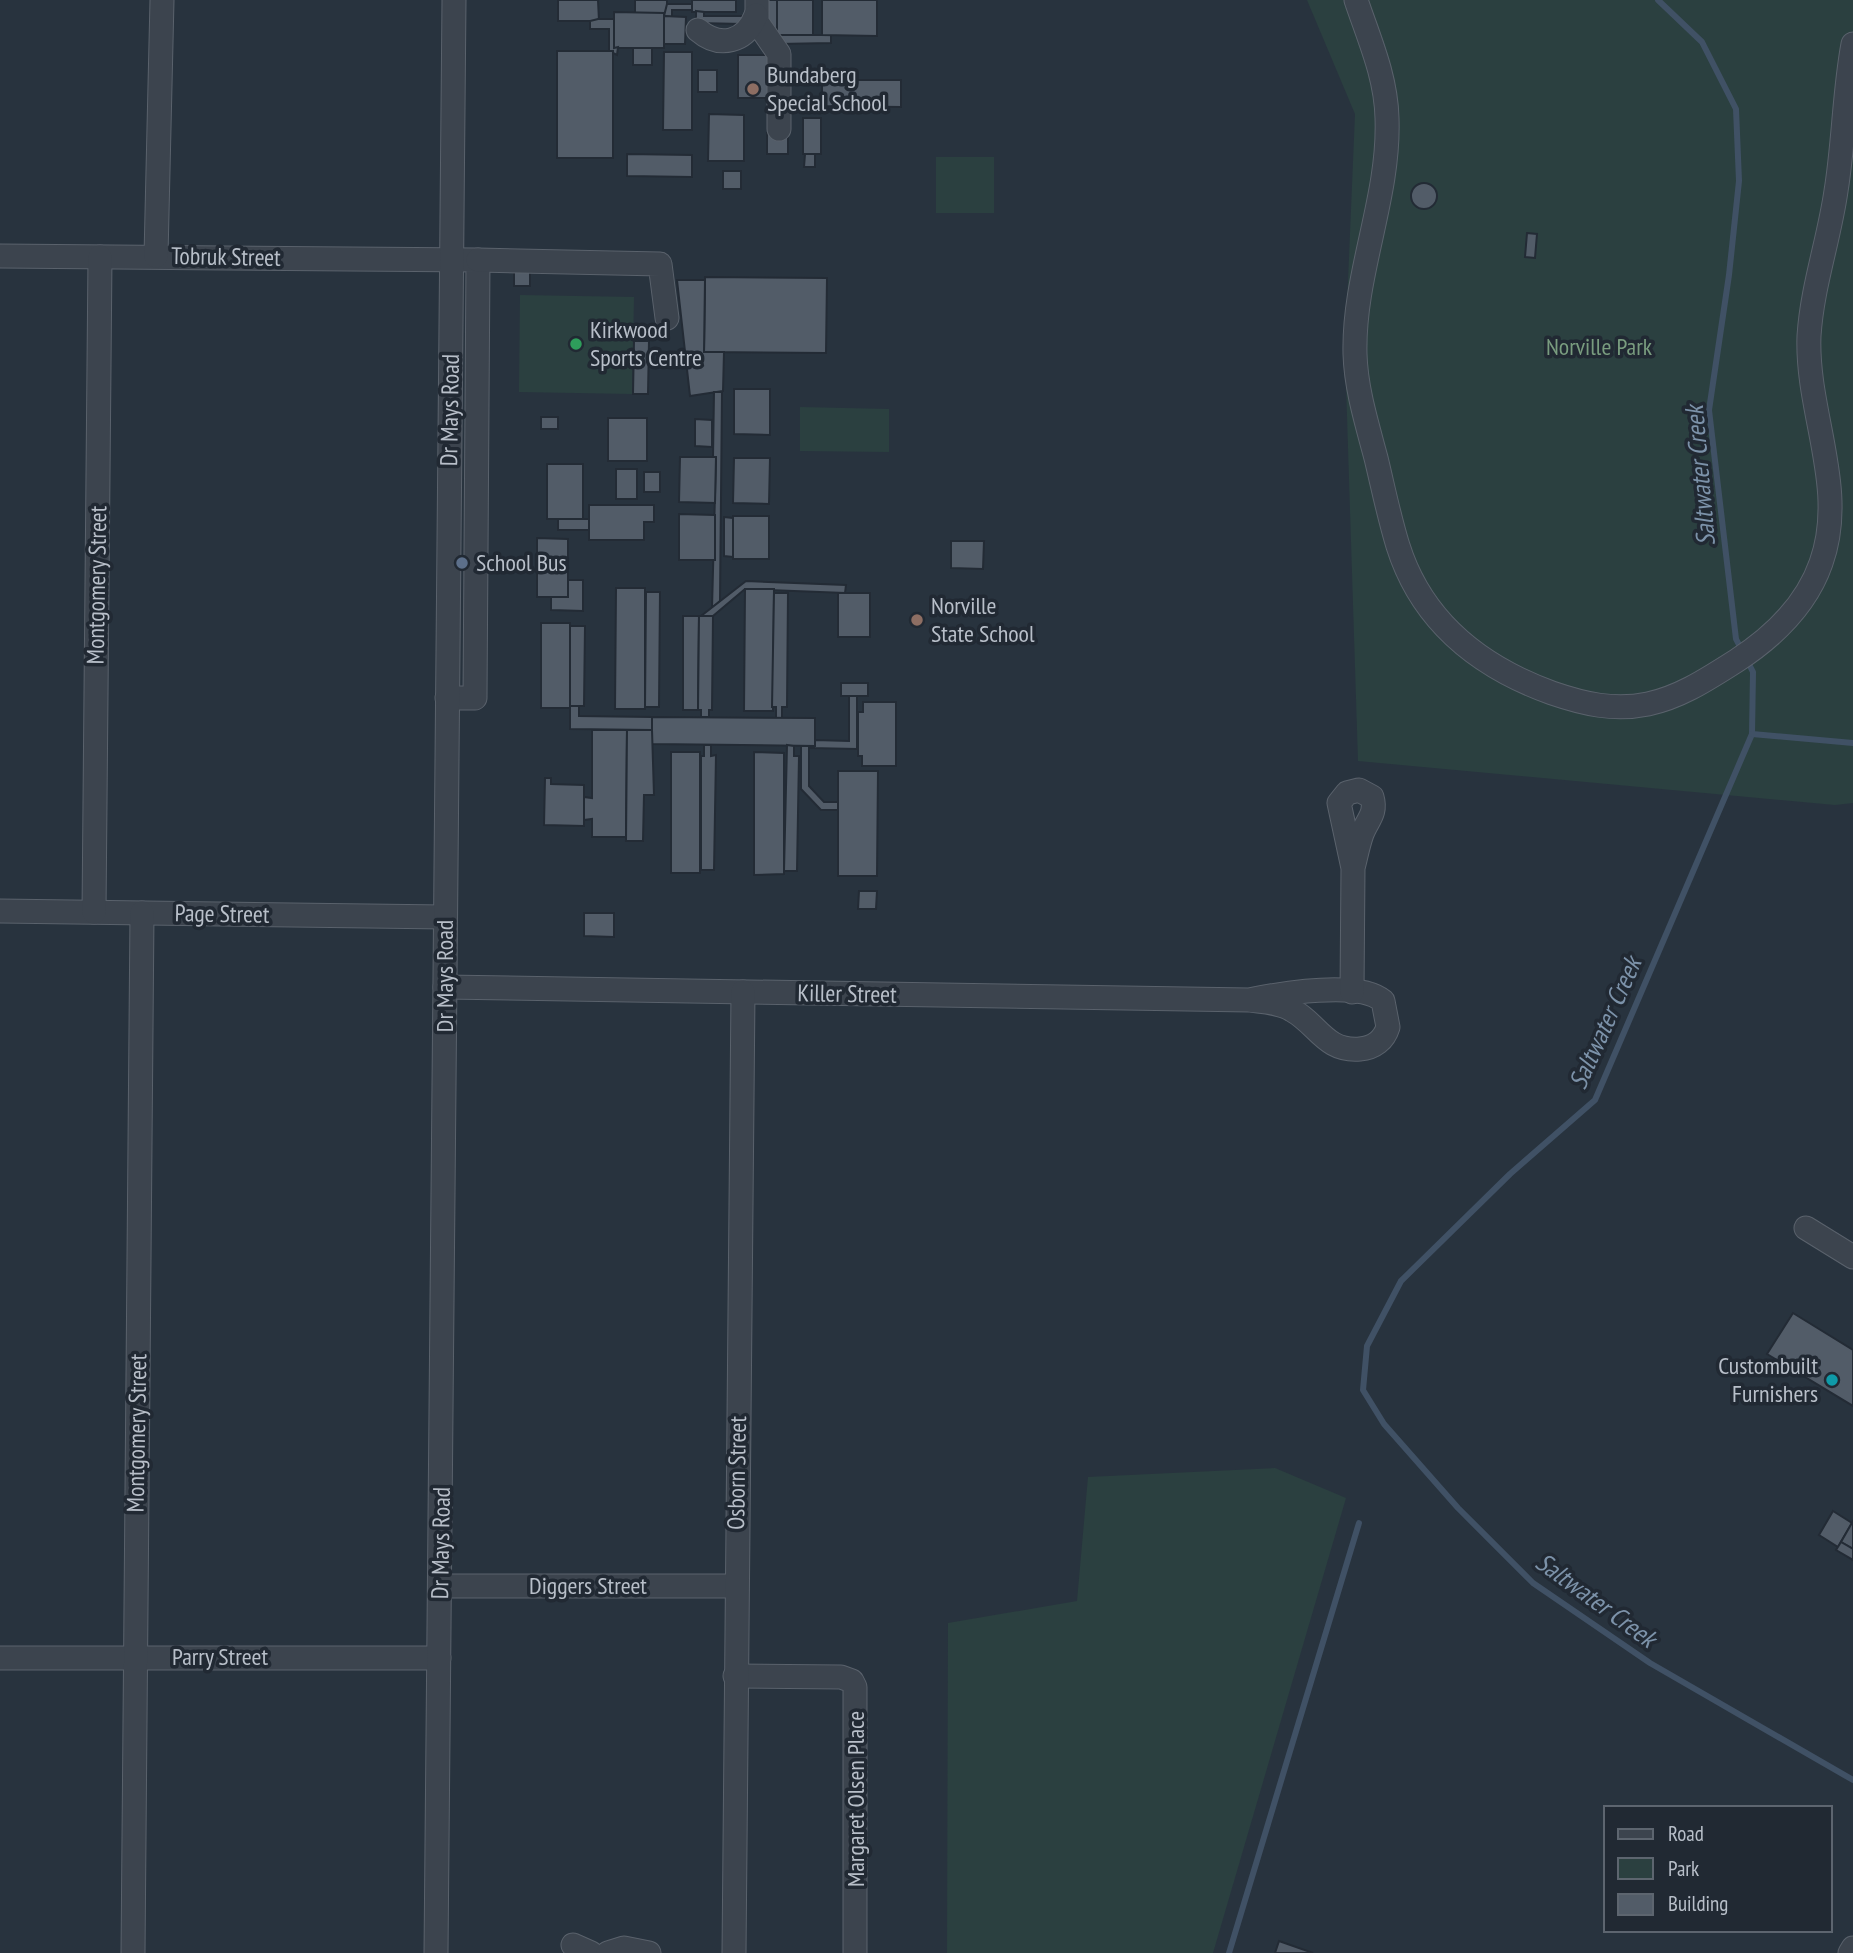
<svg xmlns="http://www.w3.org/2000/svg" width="1853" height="1953" font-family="'PT Sans Narrow',sans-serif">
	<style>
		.green { fill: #2b4040 }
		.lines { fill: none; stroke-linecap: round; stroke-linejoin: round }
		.stream { stroke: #405165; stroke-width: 6 }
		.building { fill: #525c68; stroke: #232b35; stroke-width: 2 }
		.minor-casing { stroke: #5a626c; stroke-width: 25 }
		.minor { stroke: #3c444e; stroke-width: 23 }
		.education-dot { fill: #8d6e63; stroke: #212933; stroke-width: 2.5 }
		.leisure-dot { fill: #2e9e5b; stroke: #212933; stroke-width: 2.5 }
		.service-dot { fill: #5c6f8a; stroke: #212933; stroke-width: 2.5 }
		.culture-dot { fill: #0f9aa8; stroke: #212933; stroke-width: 2.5 }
		.labels { text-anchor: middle; stroke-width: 7; stroke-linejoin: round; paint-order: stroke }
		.poi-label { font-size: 24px; fill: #b8bfc9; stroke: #212933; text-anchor: start }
		.street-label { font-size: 24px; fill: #b8bfc9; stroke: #212933 }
		.park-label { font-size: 24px; fill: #799c7f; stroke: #212933 }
		.water-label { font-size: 26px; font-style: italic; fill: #7c92a9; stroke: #212933 }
	</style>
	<rect width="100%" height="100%" fill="#28333e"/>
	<g class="green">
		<polygon points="1307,0 1853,0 1853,803 1835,805 1358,761 1345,353 1355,114"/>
		<rect x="936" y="157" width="58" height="56"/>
		<polygon points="520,295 634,297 632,394 519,392"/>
		<polygon points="800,407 889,409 889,452 800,451"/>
		<polygon points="1275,1468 1346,1498 1213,1953 947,1953 948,1623 1077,1601 1088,1477"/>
	</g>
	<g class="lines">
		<g class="stream">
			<polyline points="1658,0 1702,42 1736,109 1739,181 1729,275 1709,410 1736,639 1753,672 1752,734 1595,1100 1510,1174 1401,1281 1367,1346 1363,1390 1384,1424 1458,1508 1533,1583 1650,1663 1853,1780"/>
			<polyline points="1752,734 1853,743"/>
			<polyline points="1229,1953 1359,1523"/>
		</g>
	</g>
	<g class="building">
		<polygon points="558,0 598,0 599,21 558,21"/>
		<rect x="635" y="0" width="32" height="13"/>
		<rect x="692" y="0" width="44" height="12"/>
		<polygon points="767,0 777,0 777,35 831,35 831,43 779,44 767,24"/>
		<rect x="777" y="0" width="36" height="35"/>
		<polygon points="822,0 877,0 877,36 822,35"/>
		<polygon points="667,4 692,4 692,10 672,10 672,17 664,16"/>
		<polygon points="696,11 704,12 704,16 743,16 743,24 696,23"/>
		<polygon points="614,12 664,13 664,48 614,48"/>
		<polygon points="664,16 686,17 685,44 664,44"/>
		<polygon points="598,19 614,19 614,48 618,47 617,55 609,51 609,29 590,29 590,21"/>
		<rect x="633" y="48" width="19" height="17"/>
		<rect x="557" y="51" width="56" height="107"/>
		<polygon points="664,52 692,52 692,130 663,130"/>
		<rect x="738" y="55" width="36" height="43"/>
		<rect x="698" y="70" width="19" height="22"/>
		<polygon points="822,80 901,80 901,107 822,106"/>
		<polygon points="709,114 744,115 744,161 708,161"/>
		<rect x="803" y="118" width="18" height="36"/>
		<rect x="767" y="133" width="21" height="21"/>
		<polygon points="627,154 692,155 692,177 627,176"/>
		<polygon points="805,154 815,154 815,167 804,167"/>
		<rect x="723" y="171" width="18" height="18"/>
		<circle cx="1424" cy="196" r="13"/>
		<polygon points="1527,233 1537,234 1535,258 1525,257"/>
		<rect x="514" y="271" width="16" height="15"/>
		<polygon points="705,277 827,278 826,353 704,352"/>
		<polygon points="677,280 705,280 704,352 724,352 723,391 690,396"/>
		<polygon points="634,341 649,341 648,394 633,394"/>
		<polygon points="734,389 770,389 770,435 734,434"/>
		<polygon points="714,392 722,392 720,601 712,608 716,457 713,457"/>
		<rect x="541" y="417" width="17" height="12"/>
		<rect x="608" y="418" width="39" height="43"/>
		<polygon points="695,419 712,420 712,447 695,446"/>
		<polygon points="680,457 716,457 715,503 679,502"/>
		<polygon points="734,458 770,458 769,504 733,503"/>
		<rect x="547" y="464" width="36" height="55"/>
		<rect x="616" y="469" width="21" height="30"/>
		<rect x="644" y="472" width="16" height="20"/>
		<polygon points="589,505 654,505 654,522 644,522 644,540 589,540"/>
		<polygon points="679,514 715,515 715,560 679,560"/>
		<rect x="733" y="516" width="36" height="43"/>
		<polygon points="724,517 733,518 733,557 724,556"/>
		<rect x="558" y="519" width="31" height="11"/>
		<polygon points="537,538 568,539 568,597 537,597"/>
		<polygon points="951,541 984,541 983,569 951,568"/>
		<polygon points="568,580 583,580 583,611 551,610 551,597 568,597"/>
		<polygon points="746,581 846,585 845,593 745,589 713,616 701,616"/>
		<polygon points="616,588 645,588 645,709 615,709"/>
		<polygon points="745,589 774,589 773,711 744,711"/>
		<polygon points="646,592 660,592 659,707 645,707"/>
		<polygon points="774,593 788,593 787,707 782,707 782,718 776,718 776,707 772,707"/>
		<rect x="838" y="593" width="32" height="44"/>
		<polygon points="683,616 699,616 698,710 683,710"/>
		<polygon points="699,616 713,616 712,710 709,710 709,717 701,717 701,710 698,710"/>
		<rect x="541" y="623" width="29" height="85"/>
		<polygon points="570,626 585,626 584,706 570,706"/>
		<rect x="841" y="683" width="27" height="13"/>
		<polygon points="849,696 857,696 857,749 809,748 815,746 815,740 849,741"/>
		<polygon points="863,702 896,702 896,766 862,766 862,756 858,756 858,712 863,712"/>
		<polygon points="570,706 579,706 579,716 652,717 652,730 570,729"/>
		<polygon points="652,717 815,718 815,746 652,744"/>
		<polygon points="592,730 627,730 626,837 592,837 592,819 584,820 584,797 592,798"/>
		<polygon points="627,730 652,730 654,795 644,795 643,841 626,841"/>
		<polygon points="704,745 711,745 711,756 716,755 714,870 701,870 701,756 704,756"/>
		<polygon points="787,745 794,746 794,756 799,756 797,871 784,871"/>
		<polygon points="801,746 809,746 809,786 824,802 838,802 838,810 821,810 801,789"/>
		<rect x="671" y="752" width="29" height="121"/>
		<polygon points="754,752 784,753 784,874 754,875"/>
		<polygon points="838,771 878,771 877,876 838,876"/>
		<polygon points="545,778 551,778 551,784 584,785 584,826 544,825"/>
		<polygon points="859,891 877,891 876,909 858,909"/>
		<polygon points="584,913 614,913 614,937 584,936"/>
		<polygon points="1793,1313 1853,1350 1853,1406 1767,1354"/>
		<polygon points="1833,1511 1852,1523 1838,1547 1819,1535"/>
		<polygon points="1853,1521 1853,1549 1841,1542"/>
		<polygon points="1841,1542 1853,1549 1853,1560 1836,1550"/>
		<polygon points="1279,1941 1313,1953 1275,1953"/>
	</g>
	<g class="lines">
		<g class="minor-casing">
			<g id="minor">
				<polyline points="757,0 757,22 779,54 779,129"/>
				<path d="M1356 0C1369 39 1386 76 1387 118 1390 198 1353 274 1355 354 1356 389 1367 424 1376 458 1383 487 1389 517 1398 546 1422 622 1480 667 1552 693 1584 704 1614 711 1648 704 1681 697 1709 678 1736 661 1773 637 1806 606 1821 563 1848 488 1806 413 1809 336 1812 287 1829 240 1836 191 1844 142 1844 92 1853 44"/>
				<path d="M698 30C720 49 746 42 756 15"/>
				<polyline points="0,256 478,260 475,698 447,698"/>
				<polyline points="156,256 162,0"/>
				<polyline points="478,260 660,264 667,318"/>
				<polyline points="0,911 445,917"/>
				<polyline points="94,912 100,257"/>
				<path d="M445 987 1249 1000C1263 1002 1279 1002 1292 1010 1318 1024 1325 1052 1360 1049 1374 1048 1384 1040 1388 1027L1383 1001C1359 980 1279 994 1249 1000"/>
				<path d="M1352 992 1353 868 1339 803 1347 793 1359 790 1372 797C1377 814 1367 820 1362 834 1358 845 1356 857 1353 868"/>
				<polyline points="1806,1228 1853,1257"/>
				<polyline points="440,1586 736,1586"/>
				<polyline points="0,1658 439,1658"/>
				<polyline points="735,1676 841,1677 852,1681 855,1687 855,1953"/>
				<polyline points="573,1945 591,1953"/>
				<polyline points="133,1953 142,913"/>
				<polyline points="436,1953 454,0"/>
				<polyline points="608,1953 624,1948 649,1953"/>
				<polyline points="734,1953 743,992"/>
				<polyline points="1850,1953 1853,1948"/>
			</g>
		</g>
		<use href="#minor" class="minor"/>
	</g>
	<g class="education-dot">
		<circle cx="753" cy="89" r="7"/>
		<circle cx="917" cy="620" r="7"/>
	</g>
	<circle class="leisure-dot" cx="576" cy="344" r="7"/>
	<circle class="service-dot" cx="462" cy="563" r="7"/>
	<circle class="culture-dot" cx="1832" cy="1380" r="7"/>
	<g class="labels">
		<g class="poi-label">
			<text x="767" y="83">Bundaberg<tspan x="767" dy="28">Special School</tspan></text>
			<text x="590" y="338">Kirkwood<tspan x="590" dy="28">Sports Centre</tspan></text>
			<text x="476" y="571">School Bus</text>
			<text x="931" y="614">Norville<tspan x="931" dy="28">State School</tspan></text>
			<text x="1818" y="1374" text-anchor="end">Custombuilt<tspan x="1818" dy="28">Furnishers</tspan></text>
		</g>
		<g class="street-label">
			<text transform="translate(226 257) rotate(1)" y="8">Tobruk Street</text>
			<text transform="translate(450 410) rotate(-89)" y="8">Dr Mays Road</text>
			<text transform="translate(97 585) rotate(-89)" y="8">Montgomery Street</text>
			<text transform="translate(222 914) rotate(1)" y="8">Page Street</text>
			<text transform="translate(445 976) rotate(-90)" y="8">Dr Mays Road</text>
			<text transform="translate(847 994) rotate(1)" y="8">Killer Street</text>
			<text transform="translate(137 1433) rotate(-89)" y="8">Montgomery Street</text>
			<text transform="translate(737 1473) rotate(-89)" y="8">Osborn Street</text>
			<text transform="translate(441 1543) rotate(-89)" y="8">Dr Mays Road</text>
			<text x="588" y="1594">Diggers Street</text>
			<text x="220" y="1665">Parry Street</text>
			<text transform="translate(856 1799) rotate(-90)" y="8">Margaret Olsen Place</text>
		</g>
		<g class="park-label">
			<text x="1599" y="355">Norville Park</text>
		</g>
		<g class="water-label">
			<text transform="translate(1700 476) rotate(-95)" y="9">Saltwater Creek</text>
			<text transform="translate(1605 1023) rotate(-66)" y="9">Saltwater Creek</text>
			<text transform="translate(1596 1600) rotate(36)" y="9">Saltwater Creek</text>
		</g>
	</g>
	<rect x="1604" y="1806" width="228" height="126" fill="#212933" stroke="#5d656f" stroke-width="2"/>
	<rect x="1618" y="1829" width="35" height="10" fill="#3c444e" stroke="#5d656f" stroke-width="2"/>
	<text x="1668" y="1841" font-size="21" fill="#b8bfc9">Road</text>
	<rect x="1618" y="1858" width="35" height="21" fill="#2b4040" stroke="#5d656f" stroke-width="2"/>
	<text x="1668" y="1876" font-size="21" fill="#b8bfc9">Park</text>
	<rect x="1618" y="1894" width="35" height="21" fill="#525c68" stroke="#5d656f" stroke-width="2"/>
	<text x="1668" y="1911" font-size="21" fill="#b8bfc9">Building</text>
</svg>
